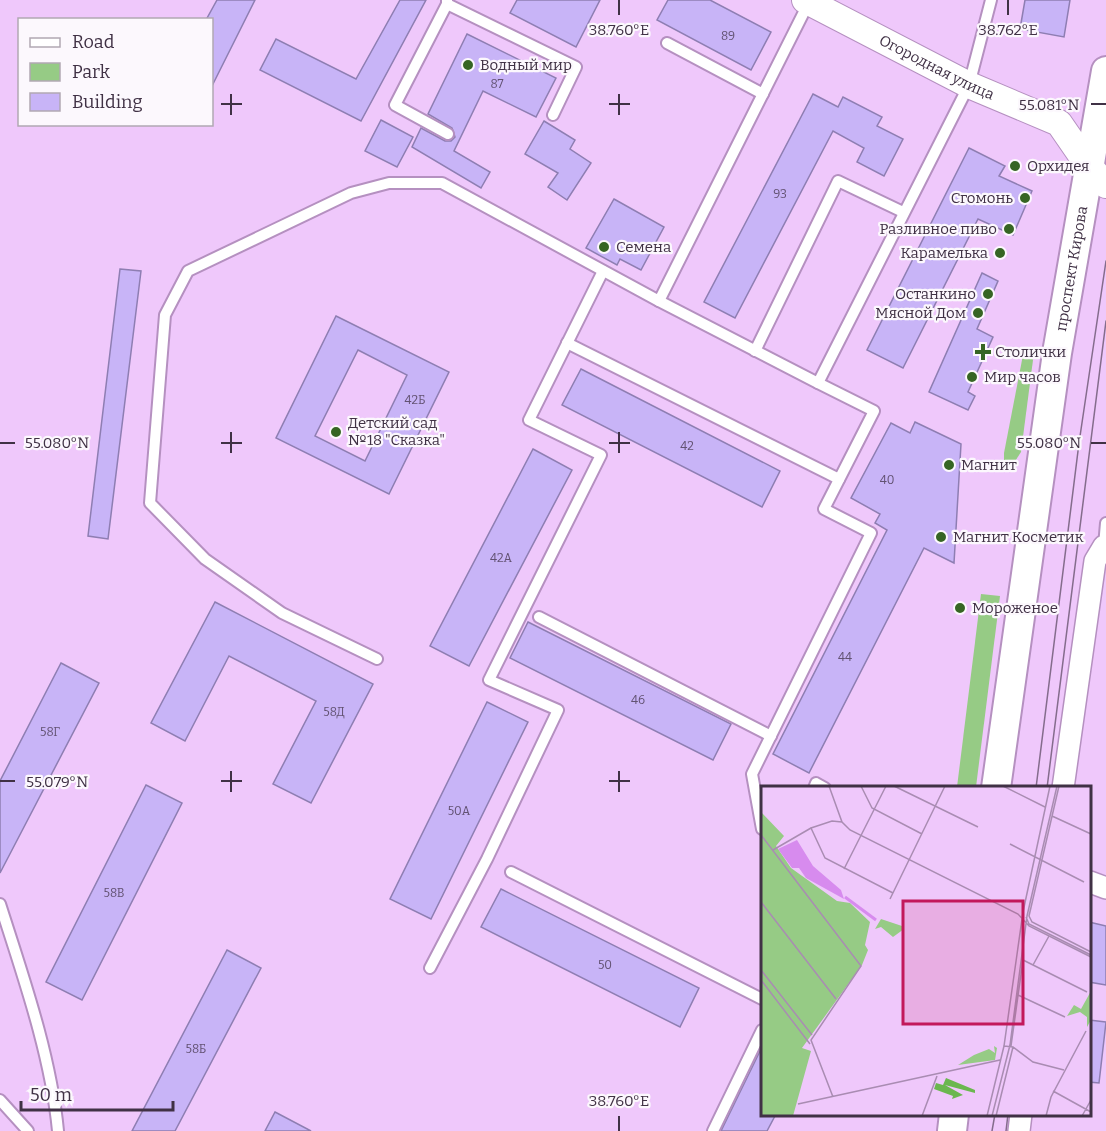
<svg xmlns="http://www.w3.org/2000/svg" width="1106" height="1131" font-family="Bitter,serif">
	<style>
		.green { fill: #96cb85 }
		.building { fill: #c8b4f7; stroke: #8e7eb2; stroke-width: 1.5; fill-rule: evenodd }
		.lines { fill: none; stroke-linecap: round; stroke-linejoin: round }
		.service-casing { stroke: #b590c0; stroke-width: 14 }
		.minor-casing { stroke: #b590c0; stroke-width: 24 }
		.tertiary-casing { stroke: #b590c0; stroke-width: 28 }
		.secondary-casing { stroke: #b590c0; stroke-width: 32 }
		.service { stroke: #fff; stroke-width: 10 }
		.minor { stroke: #fff; stroke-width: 21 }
		.tertiary { stroke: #fff; stroke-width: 26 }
		.secondary { stroke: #fff; stroke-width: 28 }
		.tram { stroke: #846c8c; stroke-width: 1.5 }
		.ticks { fill: none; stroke: #403145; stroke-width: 2 }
		.poi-dot { fill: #366524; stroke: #fcf8fd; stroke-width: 2 }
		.labels { text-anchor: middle; stroke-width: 4.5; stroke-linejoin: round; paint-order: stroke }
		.number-label { font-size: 12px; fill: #625272 }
		.poi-label { font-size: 15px; fill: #403145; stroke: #fcf8fd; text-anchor: start }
		.street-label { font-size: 15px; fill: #403145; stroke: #fcf8fd }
		.inset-river { fill: none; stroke: #d78bee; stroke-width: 3 }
		.inset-road { fill: none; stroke: #a98cb2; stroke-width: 1.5 }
		.view { fill: #c2185b; fill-opacity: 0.15; stroke: #c2185b; stroke-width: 3 }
		.inset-edge { fill: none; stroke: #403145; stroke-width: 3 }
		.ticks-label { font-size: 15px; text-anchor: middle; fill: #403145; stroke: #fcf8fd; stroke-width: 4.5; stroke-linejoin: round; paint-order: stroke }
	</style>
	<rect width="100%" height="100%" fill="#efc8fb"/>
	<g class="green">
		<polygon points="1023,355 1031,355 1033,360 1021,452 1014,463 1004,460 1004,453"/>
		<polygon points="981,594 1000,596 976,787 957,787"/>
	</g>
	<g class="building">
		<polygon points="217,0 255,0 212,86 212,20 206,20"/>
		<polygon points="400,0 426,0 361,121 260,70 276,39 356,79"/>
		<polygon points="517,0 600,0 576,47 510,13"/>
		<polygon points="668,0 710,0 771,32 751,70 657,20"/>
		<polygon points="1025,0 1070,0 1064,37 1020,29"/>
		<polygon points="467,34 556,78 536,117 483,91 454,151 490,172 481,188 412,147 421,128 445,141 451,141 455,137 452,128 428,114"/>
		<polygon points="813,94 838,107 843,97 882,117 877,126 903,139 884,176 857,162 864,148 833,131 735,318 704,302"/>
		<polygon points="381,120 413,137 397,167 365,151"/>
		<polygon points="544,121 575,140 570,149 591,163 567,200 548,187 558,173 525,154"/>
		<polygon points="969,148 1005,166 999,176 1032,191 1013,235 978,219 903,368 867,350"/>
		<polygon points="614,199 664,227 641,270 620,259 617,265 586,248"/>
		<polygon points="120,269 141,271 108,539 88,536"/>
		<polygon points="982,273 998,281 977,329 993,337 968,392 975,396 968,410 929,392"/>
		<path d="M336 316 449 372 389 494 276 438ZM358 350 407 375 365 461 315 436Z"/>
		<polygon points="581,369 780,471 762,507 562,405"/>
		<polygon points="915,422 961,444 954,563 924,548 809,773 773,754 887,530 875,523 880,514 851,498 891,423 910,433"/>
		<polygon points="533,449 572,470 469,666 430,646"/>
		<polygon points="215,602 373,684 311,803 273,784 316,701 229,656 185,741 151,723"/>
		<polygon points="528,622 731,724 713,760 510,658"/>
		<polygon points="61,663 99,683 0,873 0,781"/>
		<polygon points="487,702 528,722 431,919 390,899"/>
		<polygon points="146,785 182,803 82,1000 46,982"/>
		<polygon points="501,889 699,988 680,1027 481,927"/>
		<polygon points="1089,922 1106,926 1106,985 1089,982"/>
		<polygon points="227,950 261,968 175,1131 132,1131"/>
		<polygon points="1089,1020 1106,1022 1099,1083 1089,1082"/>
		<polygon points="762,1047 762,1114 776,1114 767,1131 721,1131"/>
		<polygon points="275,1112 311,1131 265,1131"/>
	</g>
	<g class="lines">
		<g class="service-casing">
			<g id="service">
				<polyline points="447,0 447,4 576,67 553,115"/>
				<polyline points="447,4 395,105 448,134"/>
				<polyline points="667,43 763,94"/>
				<polyline points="659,301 818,383 969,85 991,0"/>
				<polyline points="567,343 839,479"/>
				<polyline points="755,351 838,181 903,212"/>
				<polyline points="1104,546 1106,523"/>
				<polyline points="539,617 771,736"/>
				<polyline points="377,659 282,613 205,559 150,503 165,315 188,271 351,193 389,183 442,183 659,301 809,2"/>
				<polyline points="814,788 816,783 825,788"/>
				<polyline points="762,829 752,774 871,533 824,509 874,411 818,383"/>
				<polyline points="511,872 762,999"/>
				<path d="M0 904C23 976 51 1056 58 1131"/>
				<polyline points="430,968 487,859 558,710 489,680 601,455 529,420 603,271"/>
				<polyline points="0,1100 28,1131"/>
				<polyline points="713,1131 762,1030"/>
			</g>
		</g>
		<g class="minor-casing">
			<g id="minor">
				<polyline points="1063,788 1095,561 1104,546 1106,547"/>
				<polyline points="1090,882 1106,888"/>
				<polyline points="1019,1131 1021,1114"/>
			</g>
		</g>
		<g class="tertiary-casing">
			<g id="tertiary">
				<path id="s1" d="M805 0 969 85 1059 123 1088 165 1106 185"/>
			</g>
		</g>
		<g class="secondary-casing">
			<g id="secondary">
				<path id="s2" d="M996 788 1057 353 1106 71"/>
				<polyline points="952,1131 954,1114"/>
			</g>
		</g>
		<use href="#service" class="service"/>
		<use href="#minor" class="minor"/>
		<use href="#tertiary" class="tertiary"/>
		<use href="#secondary" class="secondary"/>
		<g class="tram">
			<polyline points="1036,788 1079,443 1106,261"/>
			<polyline points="1047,788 1106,321"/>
			<polyline points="992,1131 995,1114"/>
			<polyline points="1006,1131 1008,1114"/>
		</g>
	</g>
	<path class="ticks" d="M619 0V15M1008 0V15M231 94V115M619 94V115M221 104H242M609 104H630M1091 104H1106M231 432V453M619 432V453M0 443H15M221 443H242M609 443H630M1091 443H1106M231 771V792M619 771V792M0 781H15M221 781H242M609 781H630M619 1116V1131"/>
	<g class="poi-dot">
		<circle cx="468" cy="65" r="6"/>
		<circle cx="1015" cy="166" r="6"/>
		<circle cx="1025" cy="198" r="6"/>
		<circle cx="1009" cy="229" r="6"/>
		<circle cx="604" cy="247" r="6"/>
		<circle cx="1000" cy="253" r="6"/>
		<circle cx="988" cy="294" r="6"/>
		<circle cx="978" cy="313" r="6"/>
		<path d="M980 343h6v6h6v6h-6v6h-6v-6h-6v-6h6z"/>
		<circle cx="972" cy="377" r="6"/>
		<circle cx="336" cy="432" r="6"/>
		<circle cx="949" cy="465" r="6"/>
		<circle cx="941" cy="537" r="6"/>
		<circle cx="960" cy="608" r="6"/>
	</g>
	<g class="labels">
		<g class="number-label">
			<text x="728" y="40">89</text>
			<text x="497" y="88">87</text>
			<text x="780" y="198">93</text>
			<text x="415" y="404">42Б</text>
			<text x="687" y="450">42</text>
			<text x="887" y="484">40</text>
			<text x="501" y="562">42А</text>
			<text x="845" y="661">44</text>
			<text x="638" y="704">46</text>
			<text x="334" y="716">58Д</text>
			<text x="50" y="736">58Г</text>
			<text x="459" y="815">50А</text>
			<text x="114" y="897">58В</text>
			<text x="605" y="969">50</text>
			<text x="196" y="1053">58Б</text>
		</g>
		<g class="poi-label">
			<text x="480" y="70">Водный мир</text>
			<text x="1027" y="171">Орхидея</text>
			<text x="1013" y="203" text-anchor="end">Сгомонь</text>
			<text x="997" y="234" text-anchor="end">Разливное пиво</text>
			<text x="616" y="252">Семена</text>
			<text x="988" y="258" text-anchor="end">Карамелька</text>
			<text x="976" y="299" text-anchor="end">Останкино</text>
			<text x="966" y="318" text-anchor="end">Мясной Дом</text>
			<text x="995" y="357">Столички</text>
			<text x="984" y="382">Мир часов</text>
			<text x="348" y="428">Детский сад<tspan x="348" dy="17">№18 "Сказка"</tspan></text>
			<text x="961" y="470">Магнит</text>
			<text x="953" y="542">Магнит Косметик</text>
			<text x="972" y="613">Мороженое</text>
		</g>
		<g class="street-label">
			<text dy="5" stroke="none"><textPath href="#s1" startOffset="148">Огородная улица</textPath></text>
			<text dy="5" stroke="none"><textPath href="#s2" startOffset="525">проспект Кирова</textPath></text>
		</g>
	</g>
	<g transform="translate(761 786)">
		<rect width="330" height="330" fill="#efc8fb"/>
		<path d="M0 26 23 50 15 60 30 82 76 115 89 117 109 136 104 159 107 164 101 179 41 262 50 265 32 330H0ZM120 133 141 140 143 143 132 151 120 141 114 143ZM330 205V234L326 241V231L319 226 306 230 313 219 320 223ZM233 260 236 262 234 274 197 279 213 269 228 263 234 267Z" fill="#96cb85"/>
		<path d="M185 292 214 304V307L184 299 202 309 191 313 192 310 173 303 175 297 182 299Z" fill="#6bb74f"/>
		<path d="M36 54 52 80 80 104 83 113 45 92 38 82H31L17 63Z" fill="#d78bee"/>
		<path class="inset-river" d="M84 111 115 134"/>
		<path class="inset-road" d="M68 0 81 36 89 44 257 128 268 140 330 171M100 0 111 22 161 48M133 0 217 41M242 0 284 21M298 0 268 130 271 136 330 166M291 30 330 48M81 36 71 35 50 42 64 72 132 107M0 49 100 180 50 254 72 311M249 58 323 96M12 64 50 42M83 83 125 0M129 113 184 0M0 116 75 213M265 131 268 138 330 169M272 179 288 150M0 184 51 249M0 194 49 258M257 209 304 231M243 260 252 261 272 276 303 284M250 260 262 174 326 206M292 305 330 326M37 318 239 274M161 330 176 290M226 330 243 260 262 126 289 0M231 330 249 259 266 130 296 0M235 330 252 261M285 330 290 311 325 245M321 330 330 314"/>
		<path class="view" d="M142 115H262V238H142Z"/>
		<rect width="330" height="330" class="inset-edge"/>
	</g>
	<g class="ticks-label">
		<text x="619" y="35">38.760°E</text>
		<text x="1008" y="35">38.762°E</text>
		<text x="1049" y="110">55.081°N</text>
		<text x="57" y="448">55.080°N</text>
		<text x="1049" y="448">55.080°N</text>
		<text x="57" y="787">55.079°N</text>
		<text x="619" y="1106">38.760°E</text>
	</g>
	<rect x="18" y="18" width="195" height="108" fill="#fcf8fd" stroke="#b1a8b3" stroke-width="1.5"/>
	<rect x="30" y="38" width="30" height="9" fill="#ffffff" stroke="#b1a8b3" stroke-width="1.5"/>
	<text x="72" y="48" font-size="18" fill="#403145">Road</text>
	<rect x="30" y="63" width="30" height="18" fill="#96cb85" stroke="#b1a8b3" stroke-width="1.5"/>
	<text x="72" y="78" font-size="18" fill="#403145">Park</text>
	<rect x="30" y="93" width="30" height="18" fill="#c8b4f7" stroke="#b1a8b3" stroke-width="1.5"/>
	<text x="72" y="108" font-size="18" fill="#403145">Building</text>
	<path d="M21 1101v9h152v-9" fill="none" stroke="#403145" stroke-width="3"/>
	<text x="30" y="1101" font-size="18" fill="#403145" stroke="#fcf8fd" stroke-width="4.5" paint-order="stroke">50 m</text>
</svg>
